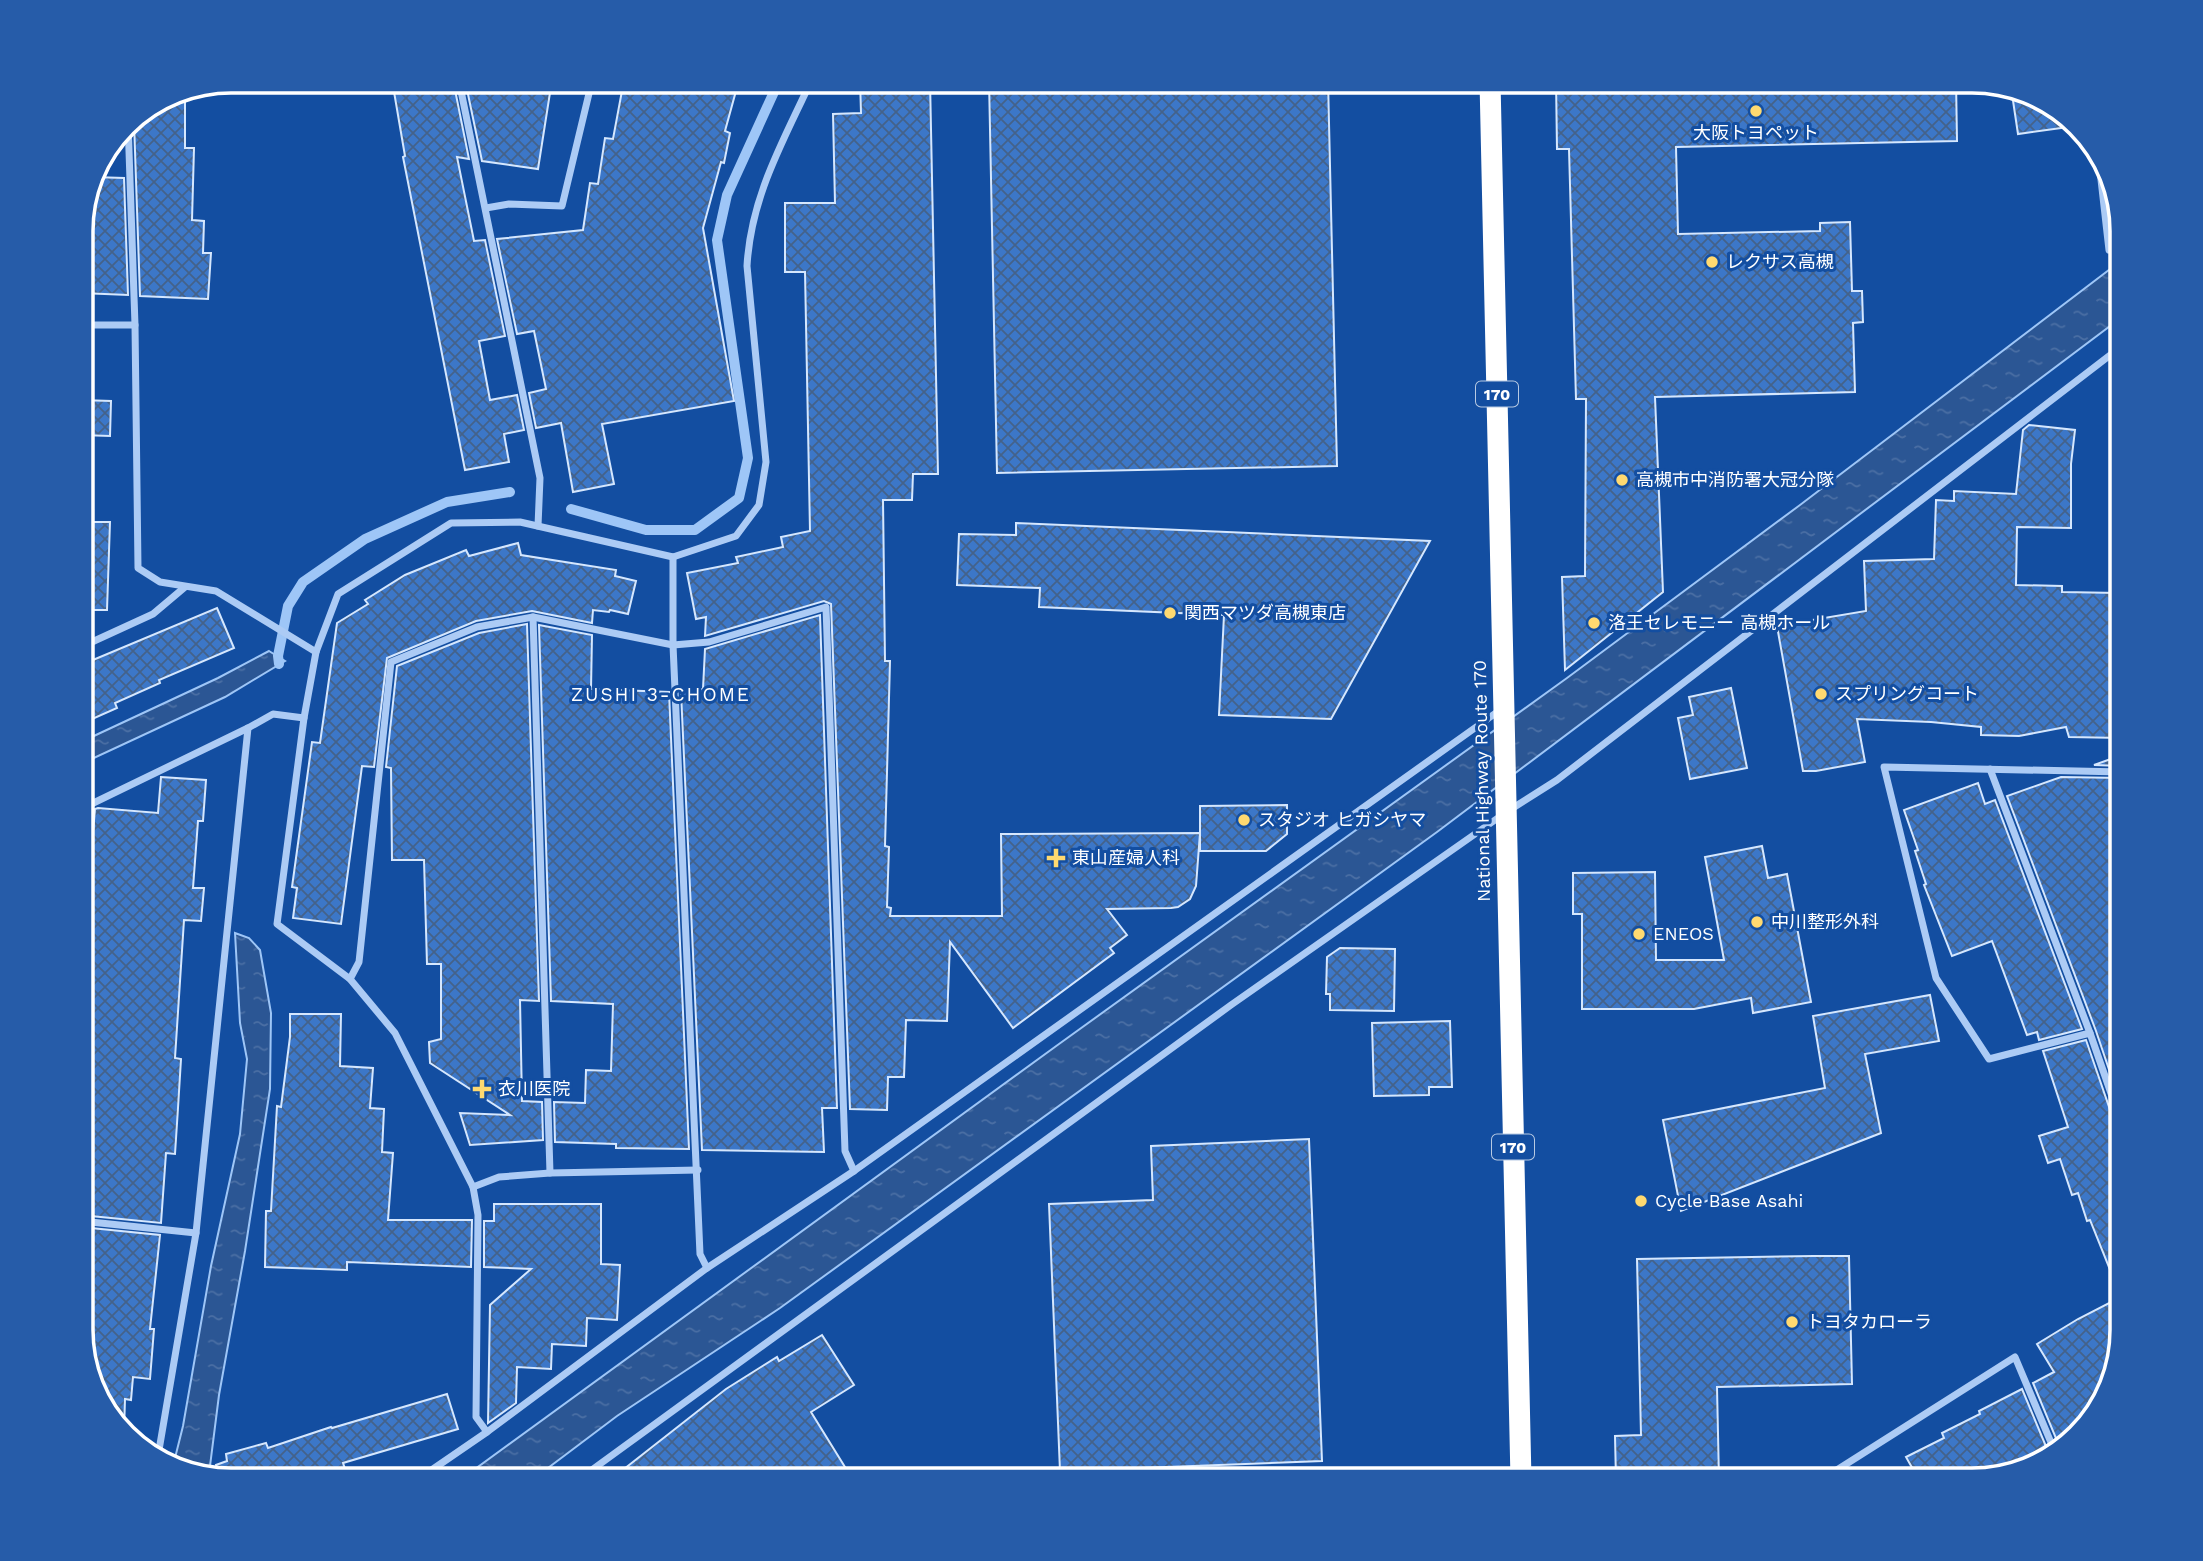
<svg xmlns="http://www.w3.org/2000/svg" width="2203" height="1561" font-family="'Work Sans','Noto Sans JP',sans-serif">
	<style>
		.water { fill: url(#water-ripples); stroke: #9ec6f7; stroke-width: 2 }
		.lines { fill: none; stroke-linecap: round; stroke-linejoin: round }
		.stream { stroke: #9ec6f7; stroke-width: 10 }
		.building { fill: url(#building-cross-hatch); stroke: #d5e7fe; stroke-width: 2 }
		.street { stroke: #accbf5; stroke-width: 7 }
		.highway { stroke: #fff; stroke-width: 21 }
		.poi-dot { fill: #ffd970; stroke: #134ea1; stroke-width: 2.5 }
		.labels { text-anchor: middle; stroke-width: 6; stroke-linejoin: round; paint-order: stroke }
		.shield { fill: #134ea1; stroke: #b8cae3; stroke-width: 2 }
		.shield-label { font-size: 16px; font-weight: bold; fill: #fff }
		.poi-label { font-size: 18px; fill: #fff; stroke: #134ea1; text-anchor: start }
		.street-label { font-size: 18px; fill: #fff; stroke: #134ea1 }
		.neighbourhood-label { font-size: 19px; letter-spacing: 2px; fill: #fff; stroke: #134ea1 }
		.rim { fill: none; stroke: #fff; stroke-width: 3.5 }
	</style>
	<defs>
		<pattern id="water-ripples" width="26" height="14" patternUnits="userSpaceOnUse" patternTransform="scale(1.75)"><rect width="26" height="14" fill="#2b5694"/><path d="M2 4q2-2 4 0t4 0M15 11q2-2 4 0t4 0" fill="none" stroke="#4b6fa4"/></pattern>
		<pattern id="building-cross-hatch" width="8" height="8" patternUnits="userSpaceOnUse" patternTransform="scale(1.75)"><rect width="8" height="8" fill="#3c77c8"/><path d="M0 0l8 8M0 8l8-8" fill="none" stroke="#44628a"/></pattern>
	</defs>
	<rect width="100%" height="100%" fill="#134ea1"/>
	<g class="water">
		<polygon points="2122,260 2122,317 1437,832 780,1308 617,1416 532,1480 460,1480 1059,1044 1567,678 1800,505"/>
		<polygon points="269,651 285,661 225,697 81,764 81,742 218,678"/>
		<polygon points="235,933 249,938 260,950 271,1013 270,1089 245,1251 219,1395 209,1474 174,1462 183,1426 211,1266 240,1134 247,1059 240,1023"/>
	</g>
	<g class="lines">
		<g class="stream">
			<polyline points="571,509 646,530 695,530 739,498 748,458 717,240 727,195 779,81"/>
			<polyline points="279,664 278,656 288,606 303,582 365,539 447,502 510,492"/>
		</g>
	</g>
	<g class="building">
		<polygon points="392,80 453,80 469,159 457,157 474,241 485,240 505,336 479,341 490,400 517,395 524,430 504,434 509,462 465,470 403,157 405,156"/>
		<polygon points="465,80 552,80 538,169 482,161"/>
		<polygon points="624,80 739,80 725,131 730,133 724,163 721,162 703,228 734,401 602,424 614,484 573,492 561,423 536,428 529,393 546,389 534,331 517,334 497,239 583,230 590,183 598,184 605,138 613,139"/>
		<polygon points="860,80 930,80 938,474 913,474 912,500 883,500 885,661 890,661 885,846 889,847 887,907 891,908 890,916 1002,916 1001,834 1200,833 1196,886 1190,899 1178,907 1171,908 1107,909 1127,935 1110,948 1114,953 1013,1028 950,942 947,1021 906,1020 904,1077 888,1077 887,1110 850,1109 831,604 824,601 705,636 706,617 696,619 687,573 738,563 736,557 783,547 781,537 810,531 805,272 785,272 785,203 835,203 833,114 861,113"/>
		<polygon points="989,80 1328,80 1337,466 997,473"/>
		<polygon points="1556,80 1956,80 1957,141 1676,147 1678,234 1820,231 1820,223 1850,222 1852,291 1862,291 1863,322 1853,323 1855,392 1655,397 1663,592 1565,670 1562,577 1585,576 1586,399 1576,399 1569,149 1557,149"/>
		<polygon points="185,89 185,148 194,148 192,220 204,221 203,253 211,253 208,299 140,296 134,122 132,117 173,92"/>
		<polygon points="2012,94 2064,111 2076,126 2018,134"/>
		<polygon points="93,177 124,178 128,295 81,293 81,220"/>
		<polygon points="81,400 111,401 110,436 81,435"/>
		<polygon points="2029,425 2075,430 2071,464 2071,528 2017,527 2016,585 2062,586 2062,592 2119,593 2118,650 2122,650 2122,738 2069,737 2066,727 2019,736 1981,735 1981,727 1931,722 1857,719 1865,762 1816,771 1803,771 1777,626 1866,611 1864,561 1934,559 1936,500 1954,501 1954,491 2016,494 2023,430"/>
		<polygon points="81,522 110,522 107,610 81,610"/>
		<polygon points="1016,523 1227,532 1430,541 1331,719 1219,715 1224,615 1039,607 1040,588 957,585 959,534 1016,535"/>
		<polygon points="518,543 521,555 616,570 615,576 636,581 628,614 610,610 609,612 593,610 592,623 532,611 476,621 387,658 374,767 362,766 341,924 293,918 297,888 292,887 312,742 320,743 337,623 368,604 365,600 405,575 466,550 469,556"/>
		<polygon points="217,608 234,648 159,680 160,683 115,703 117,708 81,724 81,665"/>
		<polygon points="820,615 837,1108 822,1108 824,1152 702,1150 681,692 695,692 695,689 703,689 705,649"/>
		<polygon points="527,624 539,1001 520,1000 522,1101 542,1102 543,1140 470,1145 460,1113 510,1115 430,1063 429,1042 441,1039 441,964 427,964 424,860 392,860 391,768 386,767 397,666 479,633"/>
		<polygon points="539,625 592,635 591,689 669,692 689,1149 616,1148 616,1144 555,1142 554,1102 585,1103 586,1070 611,1071 613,1004 551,1001"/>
		<polygon points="1731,688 1747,768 1690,779 1678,718 1693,715 1689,697"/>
		<polygon points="2122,755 2122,766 2094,765"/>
		<polygon points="161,777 206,780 203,821 198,821 193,888 204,888 201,921 184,920 175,1058 181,1059 178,1108 175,1154 166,1153 161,1223 81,1215 81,972 90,884 86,884 88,855 91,855 95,809 98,808 158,813"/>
		<polygon points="2061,777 2122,778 2122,1108 2096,1031 2007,796"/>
		<polygon points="1978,783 1985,804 1995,800 2082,1029 2039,1040 2037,1032 2027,1035 1992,941 1952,956 1924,885 1926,884 1915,851 1918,850 1904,810"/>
		<polygon points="1287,805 1287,834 1266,851 1200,851 1200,806"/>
		<polygon points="1762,846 1768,878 1787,874 1811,1002 1753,1013 1751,998 1694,1009 1582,1009 1582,914 1573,914 1573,873 1655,872 1656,960 1724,960 1705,857"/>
		<polygon points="1340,948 1395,949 1394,1011 1330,1010 1330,994 1326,994 1327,957"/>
		<polygon points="1930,995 1939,1041 1865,1054 1881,1133 1681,1211 1663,1120 1825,1088 1813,1016"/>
		<polygon points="290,1014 341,1014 340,1066 373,1068 370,1108 384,1109 382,1152 393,1153 388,1220 472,1220 471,1267 347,1262 347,1270 265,1267 266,1211 271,1211 277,1106 281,1107 290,1037"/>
		<polygon points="1450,1021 1452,1087 1429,1087 1429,1095 1374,1096 1372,1023"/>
		<polygon points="2086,1040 2116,1127 2122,1131 2122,1331 2092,1422 2060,1448 2033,1383 2054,1372 2037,1344 2078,1319 2121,1297 2090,1220 2087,1221 2078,1193 2072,1195 2060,1159 2048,1163 2039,1136 2068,1127 2043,1051"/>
		<polygon points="1309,1139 1322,1461 1060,1471 1049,1204 1153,1200 1151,1146"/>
		<polygon points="494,1204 601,1204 601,1264 620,1265 617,1320 587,1318 586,1346 552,1344 551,1369 517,1367 516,1403 488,1423 490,1305 531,1269 484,1267 484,1221 494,1221"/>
		<polygon points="81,1227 160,1235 150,1329 154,1329 150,1379 133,1377 131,1400 125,1399 124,1432 96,1397 81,1340"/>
		<polygon points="1814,1256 1849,1256 1852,1384 1717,1387 1719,1480 1616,1480 1615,1436 1641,1435 1637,1259"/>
		<polygon points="822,1335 854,1385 811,1412 853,1480 610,1480 726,1389 777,1357 779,1361"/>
		<polygon points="2022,1389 2050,1456 2039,1465 1973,1480 1919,1480 1906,1457 1944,1438 1942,1433 1980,1414 1979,1411"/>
		<polygon points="447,1394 458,1429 343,1463 349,1480 289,1480 286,1471 251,1480 230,1480 219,1477 216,1465 227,1461 226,1454 266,1443 268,1448 331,1427 332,1428"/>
	</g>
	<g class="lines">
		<g class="street">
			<polyline points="459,81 540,478 538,526"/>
			<polyline points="128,122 135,325"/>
			<polyline points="2098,153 2109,250 2122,241"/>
			<polyline points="486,208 509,204 562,206 592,81"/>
			<polyline points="81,325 135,325 138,568 160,582 216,591 316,652"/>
			<polyline points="673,557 673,645 700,1254 707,1268"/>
			<polyline points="533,617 550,1173"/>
			<polyline points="81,647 153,614 185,587"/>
			<polyline points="1990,769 2090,1033"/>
			<polyline points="2122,772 1884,767 1936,978 1989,1059 2090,1033 2122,1125"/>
			<polyline points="81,809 248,728 273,714 304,718"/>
			<polyline points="350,979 359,962 391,662 477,627 533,617 673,645 709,642 826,607 845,1151 854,1171"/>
			<polyline points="473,1187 499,1177 550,1173 698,1170"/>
			<polyline points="81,1221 196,1233"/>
			<path d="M487 1432 476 1417 478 1215 473 1187 395 1033 350 979 277 924 304 718 316 652 338 594 451 523 520 522 673 557 736 536 759 505 766 462 747 266C751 196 783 142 811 81"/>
			<polyline points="158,1456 196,1233 248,728"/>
			<polyline points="417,1480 487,1432 707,1268 854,1171 1500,710"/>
			<polyline points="578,1480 1231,1005 1505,813 1557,780 2122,346"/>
			<polyline points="1821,1480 2015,1357 2055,1452"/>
		</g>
		<polyline class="highway" points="1490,81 1521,1480"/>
	</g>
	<g class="poi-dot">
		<circle cx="1756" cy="111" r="7"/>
		<circle cx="1712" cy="262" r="7"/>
		<circle cx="1622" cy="480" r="7"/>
		<circle cx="1170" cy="613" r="7"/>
		<circle cx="1594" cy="623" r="7"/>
		<circle cx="1821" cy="694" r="7"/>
		<circle cx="1244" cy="820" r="7"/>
		<path d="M1052.5 847.5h7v7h7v7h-7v7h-7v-7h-7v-7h7z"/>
		<circle cx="1757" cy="922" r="7"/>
		<circle cx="1639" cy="934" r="7"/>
		<path d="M478.5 1078.5h7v7h7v7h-7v7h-7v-7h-7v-7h7z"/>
		<circle cx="1641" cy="1201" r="7"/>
		<circle cx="1792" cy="1322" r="7"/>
	</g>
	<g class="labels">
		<g class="shield">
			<rect x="1476" y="381.5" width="42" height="25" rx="5"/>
			<rect x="1492" y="1134.5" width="42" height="25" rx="5"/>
		</g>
		<g class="shield-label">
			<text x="1497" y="400">170</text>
			<text x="1513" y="1153">170</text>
		</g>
		<g class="poi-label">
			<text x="1756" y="139" text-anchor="middle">大阪トヨペット</text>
			<text x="1726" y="268">レクサス高槻</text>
			<text x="1636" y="486">高槻市中消防署大冠分隊</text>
			<text x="1184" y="619">関西マツダ高槻東店</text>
			<text x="1608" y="629">洛王セレモニー 高槻ホール</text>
			<text x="1835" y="700">スプリングコート</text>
			<text x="1258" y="826">スタジオ ヒガシヤマ</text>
			<text x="1072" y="864">東山産婦人科</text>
			<text x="1771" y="928">中川整形外科</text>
			<text x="1653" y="940">ENEOS</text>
			<text x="498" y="1095">衣川医院</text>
			<text x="1655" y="1207">Cycle Base Asahi</text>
			<text x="1806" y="1328">トヨタカローラ</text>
		</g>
		<g class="street-label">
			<text transform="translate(1482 781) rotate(-91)" y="6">National Highway Route 170</text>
		</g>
		<g class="neighbourhood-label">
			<text x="661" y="701">ZUSHI 3-CHOME</text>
		</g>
	</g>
	<path d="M0 0H2203V1561H0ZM231 93H1972A138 138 0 0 1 2110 231V1330A138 138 0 0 1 1972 1468H231A138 138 0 0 1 93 1330V231A138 138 0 0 1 231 93Z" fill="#265ca9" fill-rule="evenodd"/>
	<path class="rim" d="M231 93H1972A138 138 0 0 1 2110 231V1330A138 138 0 0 1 1972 1468H231A138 138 0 0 1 93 1330V231A138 138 0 0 1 231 93Z"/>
</svg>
